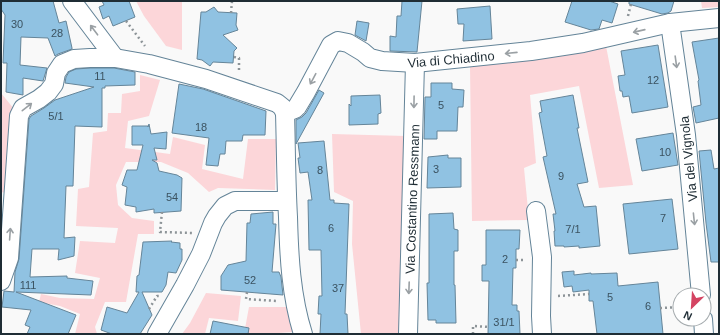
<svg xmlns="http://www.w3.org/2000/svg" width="720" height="335" font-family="Helvetica,sans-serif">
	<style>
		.green { fill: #fcd6d9 }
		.building { fill: #90c2e2; stroke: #658599 }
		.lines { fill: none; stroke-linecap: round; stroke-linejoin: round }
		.street-casing { stroke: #648498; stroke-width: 20 }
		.path { stroke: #8d9498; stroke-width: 2.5; stroke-dasharray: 2 3; stroke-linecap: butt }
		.street { stroke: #fff; stroke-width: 18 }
		.oneway { stroke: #9aa0a4 }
		.labels { text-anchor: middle; stroke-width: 3.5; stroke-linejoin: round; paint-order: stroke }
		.number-label { font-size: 11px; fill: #3b5260 }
		.street-label { font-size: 13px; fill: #1f2d35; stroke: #fff }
	</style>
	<rect width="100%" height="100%" fill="#f9f9f9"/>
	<g class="green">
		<polygon points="136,1 182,1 182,50 166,46 144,16"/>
		<polygon points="701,1 719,1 719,7 702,8"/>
		<polygon points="606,46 633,185 599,188 579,86 530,95 536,163 524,168 529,220 472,221 470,66"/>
		<polygon points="140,75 160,80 149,116 128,121 125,148 170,154 173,137 205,145 202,169 243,179 248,139 276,139 275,190 218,188 209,192 188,173 161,162 126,162 116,185 118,205 132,218 154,221 154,234 138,234 126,302 105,302 95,327 97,334 75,334 80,314 60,306 39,302 41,294 60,298 94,299 100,278 75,273 80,241 115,243 118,228 76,226 78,189 89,187 93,133 107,131 108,113 121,113 122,94 140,91"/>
		<polygon points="1,93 14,109 6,193 1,192"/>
		<polygon points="332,134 406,136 403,334 361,334 352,244 353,201 334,192"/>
		<polygon points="206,293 241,296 238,321 209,318 205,334 182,334 190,323"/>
		<polygon points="249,307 286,307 293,332 265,334 244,334"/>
	</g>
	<g class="building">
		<polygon points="1,1 53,1 59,23 66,21 72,48 72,49 58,54 55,56 48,38 21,37 20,65 47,68 43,81 23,78 23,95 6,92 7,63 3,63 5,15 1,9"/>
		<polygon points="102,1 129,1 135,17 113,26 109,16 103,19 99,7 104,5"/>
		<polygon points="402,1 422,1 417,52 390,51 390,36 396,37 397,16 401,16"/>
		<polygon points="572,1 609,1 618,4 612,23 602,20 599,29 591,30 565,22"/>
		<polygon points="629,1 674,1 671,11 668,13 662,14 629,4"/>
		<polygon points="490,6 492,39 463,41 464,24 458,24 457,9"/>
		<polygon points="214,7 218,12 237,13 236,25 238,30 223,35 237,48 234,51 233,63 213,62 210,66 202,60 197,59 201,12 206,12"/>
		<polygon points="357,21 369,23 366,41 355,35"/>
		<polygon points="719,38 719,118 696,123 693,107 701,105 698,81 699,80 692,42"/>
		<polygon points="658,45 668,107 632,113 629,96 623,97 622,91 620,91 618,76 625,75 621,51"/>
		<polygon points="90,68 114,68 135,72 135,85 105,86 105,88 102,88 102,127 75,126 73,186 66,186 64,238 75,237 74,256 58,260 59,249 32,249 30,277 67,276 67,278 93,281 91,295 16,292 76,315 68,334 27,334 30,327 25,325 31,310 2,307 4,291 14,292 15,272 19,259 29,119 31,116 44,108 55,100 94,87 65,83 66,77 69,72 76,69"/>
		<polygon points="431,83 452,83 452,89 464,90 463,107 458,107 457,131 437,131 437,139 424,139 425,97 431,97"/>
		<polygon points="179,84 203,89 266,111 265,135 243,135 242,141 226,141 225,154 220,154 218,166 206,165 209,138 172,133"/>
		<polygon points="319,90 324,93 296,144 296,120 302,117 306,113"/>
		<polygon points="380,95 381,113 378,114 378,124 349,125 349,104 351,106 351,96"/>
		<polygon points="573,95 579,128 577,128 588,182 577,184 584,207 596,206 600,246 579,248 579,246 564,247 564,246 555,246 554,231 555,231 553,214 556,214 543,157 547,156 539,113 542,112 540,101"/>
		<polygon points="149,124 151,134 167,132 166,149 154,148 157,160 152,160 157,163 159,171 177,175 182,178 181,211 154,213 154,209 136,212 136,207 125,205 127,187 122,185 127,170 137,170 143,145 132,145 132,126 148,126 148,127"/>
		<polygon points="673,133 678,165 642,171 636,139"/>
		<polygon points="324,141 330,200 334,200 334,203 349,204 345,314 347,314 348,334 320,334 321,314 318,314 319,296 322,296 321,250 309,250 308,200 312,200 308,172 300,173 298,158 300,158 298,143"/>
		<polygon points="711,150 714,169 719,168 719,262 711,262 706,223 699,151"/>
		<polygon points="448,155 448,158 461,158 461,187 427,188 428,157"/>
		<polygon points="672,199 678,249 629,254 623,204"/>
		<polygon points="273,212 273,224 276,224 272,272 279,272 281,277 283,295 221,290 221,276 228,265 246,261 247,223 250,223 251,214"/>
		<polygon points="453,213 454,229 458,230 458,251 454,251 454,285 455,285 456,323 436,323 436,320 428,320 427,283 429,283 429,214"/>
		<polygon points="486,230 520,230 519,249 516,249 516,268 513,268 512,305 517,305 517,311 519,311 520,334 488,334 489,281 482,281 482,265 486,265"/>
		<polygon points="172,241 171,242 180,243 180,249 182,249 182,260 176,273 168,272 166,285 162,292 142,292 152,315 140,334 112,334 101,330 107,307 127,313 139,292 136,292 137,276 139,275 143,242"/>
		<polygon points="574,271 574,275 591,273 591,274 617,273 618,286 658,282 663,334 597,334 593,301 589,301 589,290 573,292 572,286 564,287 562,272"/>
		<polygon points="213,321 249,328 248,334 210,334"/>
	</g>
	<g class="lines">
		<g class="street-casing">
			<g id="street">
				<polyline points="72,1 115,58"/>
				<polyline points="670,23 686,135 701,295"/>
				<polyline points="285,113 295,109 297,107 306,92 331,45 338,41 348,43 363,52 370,58 382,61 415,63 531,51 583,43 670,23 719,18"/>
				<polyline points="536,211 542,257 541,316 542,334"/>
				<path d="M1 281 9 258 19 116 23 108 39 99 48 92 54 84 56 73 62 64 74 59 90 58H115L149 64 206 79 277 103 282 107 285 113C286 147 286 182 288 217 289 256 291 296 303 334"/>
				<polyline points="703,319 704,334"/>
				<polyline points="157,334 185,285 201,254 213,223 217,216 225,206 235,201 287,201"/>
				<polyline points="408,334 415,63"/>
			</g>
		</g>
		<g class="path">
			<polyline points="231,13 232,1"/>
			<polyline points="628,16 631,4"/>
			<polyline points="126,21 145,46"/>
			<polyline points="234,57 239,58 239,71 240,72"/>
			<polyline points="162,212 160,232 192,233"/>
			<polyline points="516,260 526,260"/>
			<polyline points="247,292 246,299 277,301"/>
			<polyline points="558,296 589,294"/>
			<polyline points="660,308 680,307"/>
			<polyline points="149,309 157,296 160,296"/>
			<polyline points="473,334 473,326 490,327"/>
		</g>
		<use href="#street" class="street"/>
	</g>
	<defs><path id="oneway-shaft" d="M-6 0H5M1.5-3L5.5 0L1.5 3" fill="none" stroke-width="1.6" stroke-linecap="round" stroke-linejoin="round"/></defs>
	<g class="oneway">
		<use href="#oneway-shaft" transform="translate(94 30) rotate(-127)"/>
		<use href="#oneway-shaft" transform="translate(639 31) rotate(167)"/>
		<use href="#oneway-shaft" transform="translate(511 53) rotate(174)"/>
		<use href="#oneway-shaft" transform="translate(676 62) rotate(82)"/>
		<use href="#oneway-shaft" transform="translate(313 79) rotate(118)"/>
		<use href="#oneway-shaft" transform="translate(414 102) rotate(91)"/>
		<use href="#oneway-shaft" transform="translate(27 107) rotate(-38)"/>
		<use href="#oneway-shaft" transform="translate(694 219) rotate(84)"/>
		<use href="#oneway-shaft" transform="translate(10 234) rotate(-86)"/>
		<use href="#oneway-shaft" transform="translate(409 288) rotate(92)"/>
	</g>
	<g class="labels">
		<g class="number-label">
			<text x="17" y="28">30</text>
			<text x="57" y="37">28</text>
			<text x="100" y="80">11</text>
			<text x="653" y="84">12</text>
			<text x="441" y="109">5</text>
			<text x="56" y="120">5/1</text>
			<text x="201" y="131">18</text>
			<text x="665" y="156">10</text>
			<text x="436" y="173">3</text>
			<text x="320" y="174">8</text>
			<text x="561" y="180">9</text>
			<text x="172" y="201">54</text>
			<text x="663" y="222">7</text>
			<text x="331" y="232">6</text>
			<text x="573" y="233">7/1</text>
			<text x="505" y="263">2</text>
			<text x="250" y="284">52</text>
			<text x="28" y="289">111</text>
			<text x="338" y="292">37</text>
			<text x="610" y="301">5</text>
			<text x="648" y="310">6</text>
			<text x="504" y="326">31/1</text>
		</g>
		<g class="street-label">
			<text transform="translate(451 59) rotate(-5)" y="5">Via di Chiadino</text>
			<text transform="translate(688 159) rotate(-96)" y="5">Via del Vignola</text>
			<text transform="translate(412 199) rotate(-88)" y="5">Via Costantino Ressmann</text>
		</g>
	</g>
	<rect width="720" height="335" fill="none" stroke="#1f2d35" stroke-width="4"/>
	<g transform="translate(692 307) rotate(205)"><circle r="19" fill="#ffffff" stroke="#a5abae"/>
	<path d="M0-3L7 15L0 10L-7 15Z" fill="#d44462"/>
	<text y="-6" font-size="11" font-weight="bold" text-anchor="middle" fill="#1f2d35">N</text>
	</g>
</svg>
